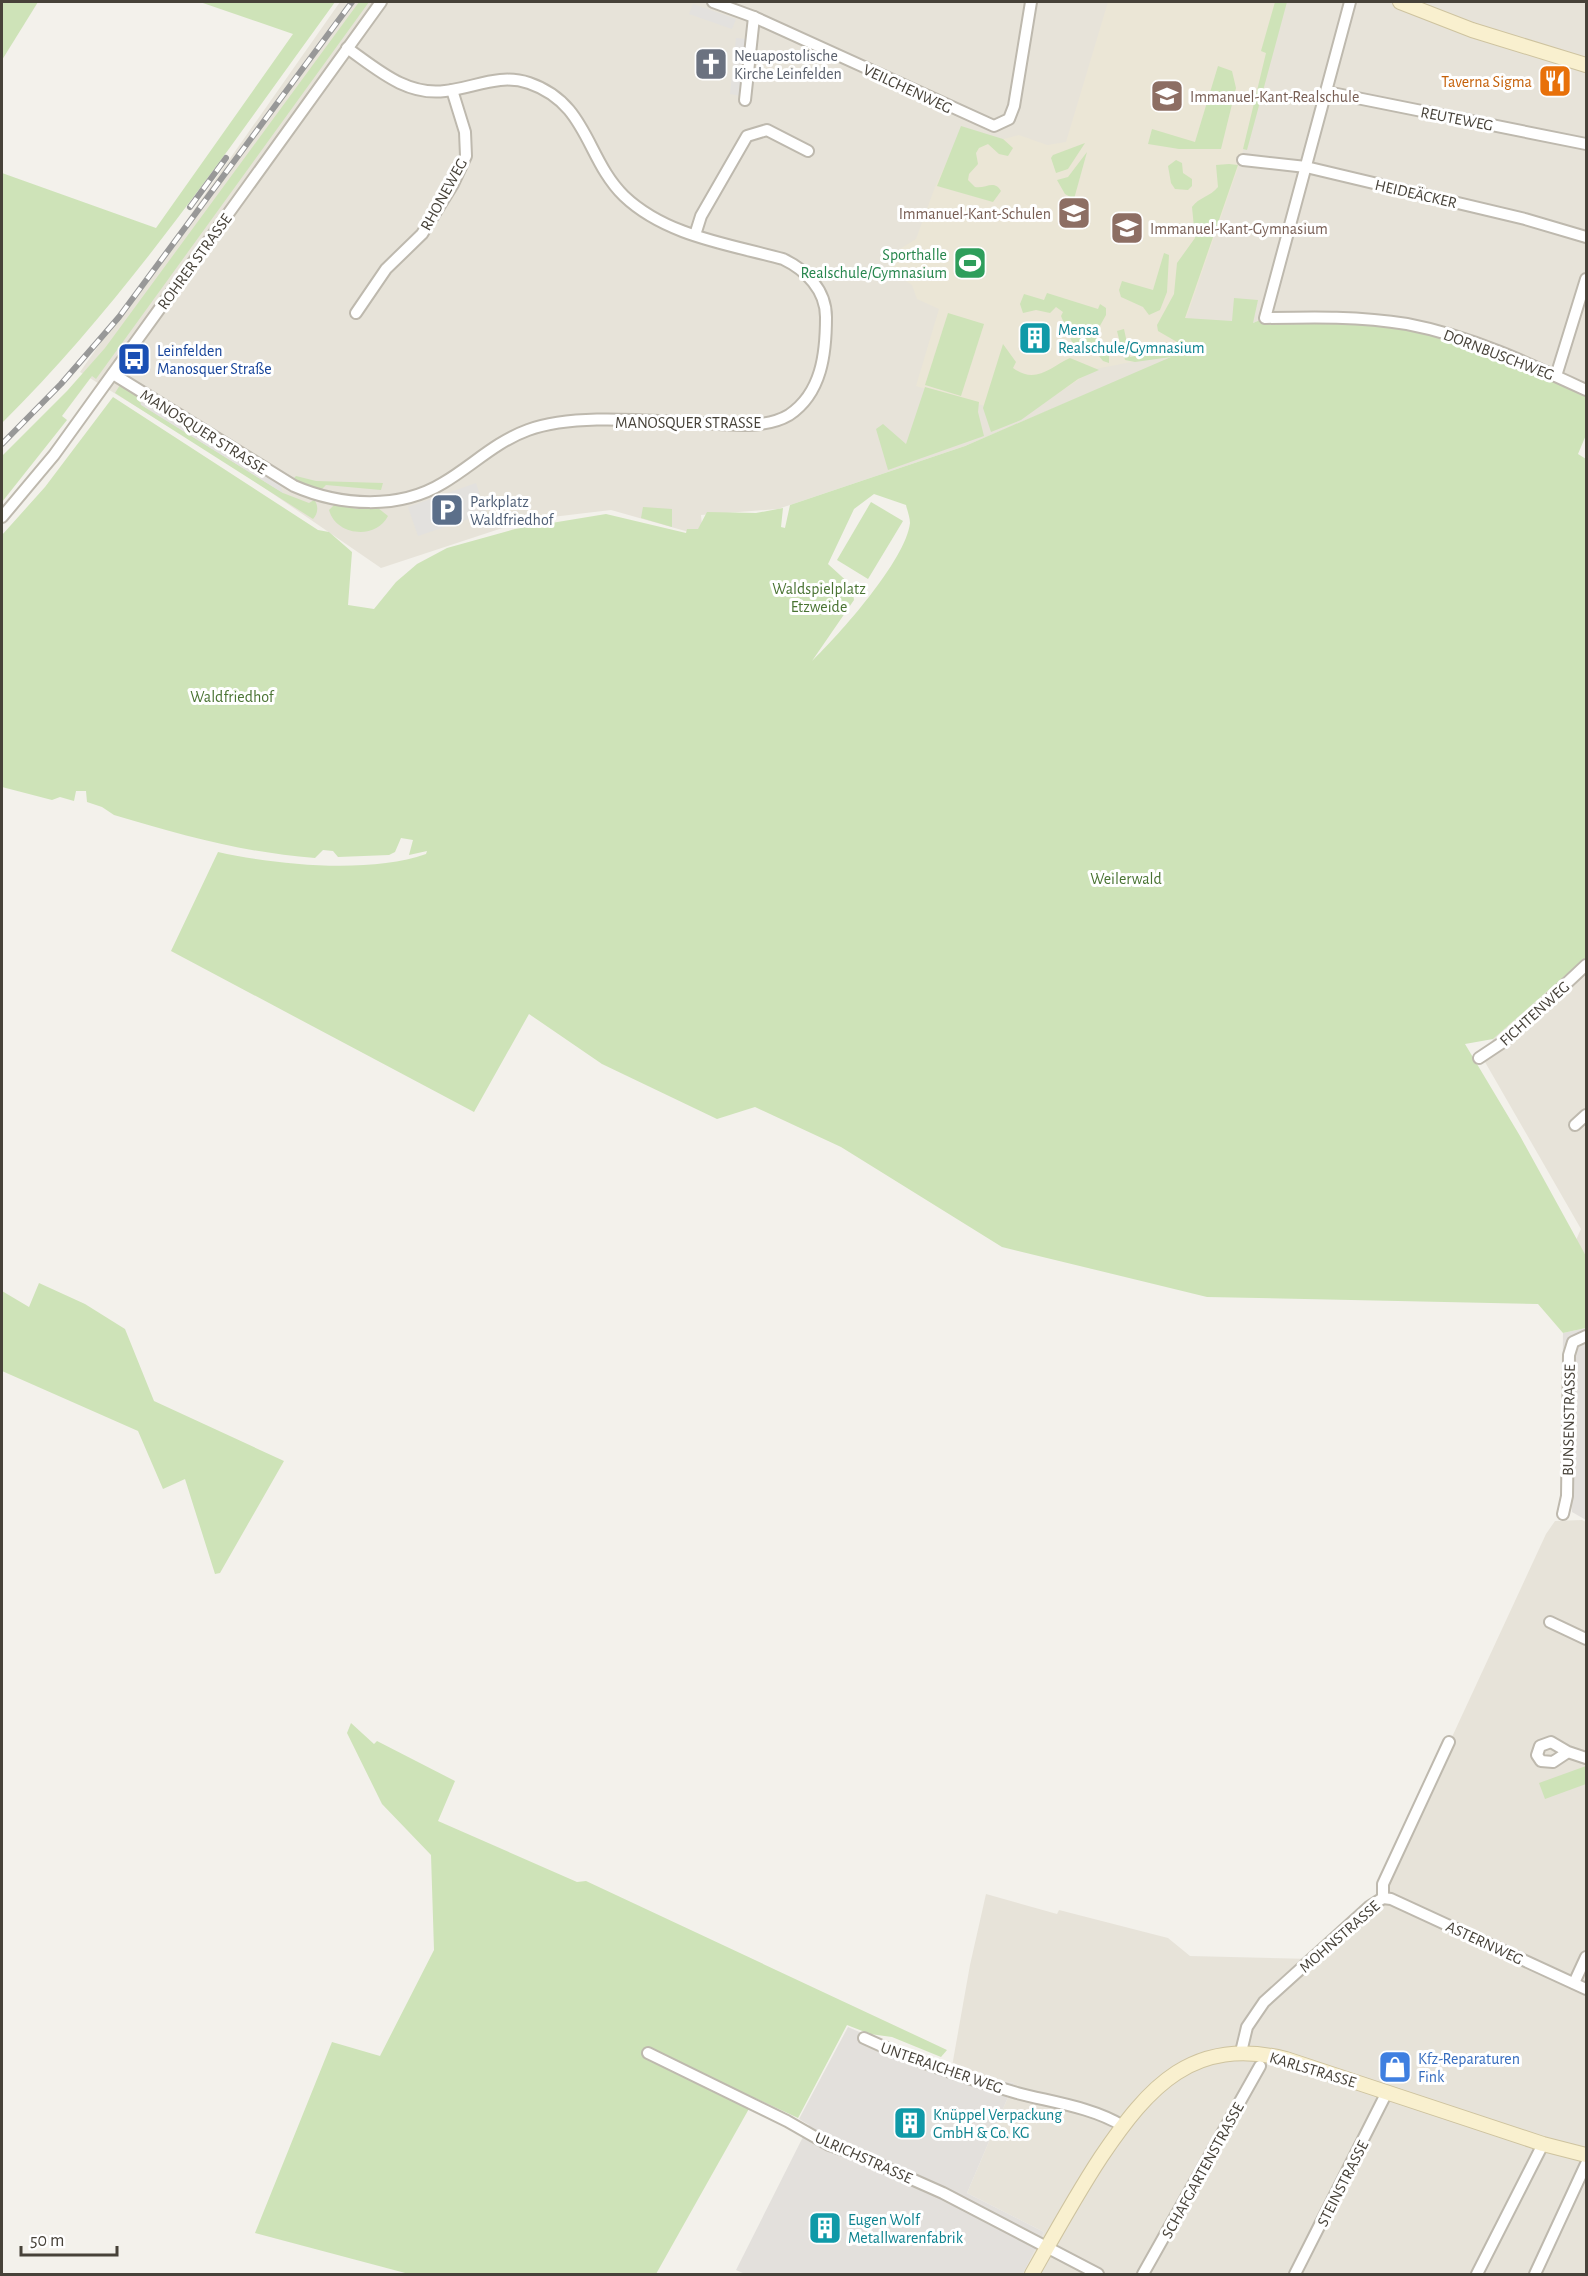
<svg xmlns="http://www.w3.org/2000/svg" width="1588" height="2276" font-family="'Alegreya Sans',sans-serif">
	<style>
		.residential { fill: #e7e3d9 }
		.industrial { fill: #e3e0dc }
		.education { fill: #ebe6d6 }
		.green { fill: #cee3b8; fill-rule: evenodd }
		.parking { fill: #e3e1de }
		.lines { fill: none; stroke-linecap: round; stroke-linejoin: round }
		.street-casing { stroke: #beb9ae; stroke-width: 14 }
		.secondary-casing { stroke: #cec39f; stroke-width: 16 }
		.street { stroke: #fff; stroke-width: 10 }
		.secondary { stroke: #f9f0cf; stroke-width: 14 }
		.rail-casing { stroke: #989898; stroke-width: 6 }
		.rail { stroke: #fff; stroke-width: 4; stroke-dasharray: 11; stroke-linecap: butt }
		.labels { text-anchor: middle; stroke-width: 6; stroke-linejoin: round; paint-order: stroke }
		.worship-label { font-size: 16px; fill: #5b616d; stroke: #fff; text-anchor: start }
		.food-label { font-size: 16px; fill: #c56008; stroke: #fff; text-anchor: end }
		.street-label { font-size: 16px; fill: #474239; stroke: #fff }
		.education-label { font-size: 16px; fill: #785e54; stroke: #fff; text-anchor: start }
		.leisure-label { font-size: 16px; fill: #27864d; stroke: #fff; text-anchor: end }
		.culture-label { font-size: 16px; fill: #0d838f; stroke: #fff; text-anchor: start }
		.transit-label { font-size: 16px; fill: #164399; stroke: #fff; text-anchor: start }
		.service-label { font-size: 16px; fill: #4e5e75; stroke: #fff; text-anchor: start }
		.park-label { font-size: 16px; fill: #497332; stroke: #fff }
		.shop-label { font-size: 16px; fill: #366cbe; stroke: #fff; text-anchor: start }
	</style>
	<rect width="100%" height="100%" fill="#f3f1eb"/>
	<g class="residential">
		<polygon points="340,2 1586,2 1586,390 1265,318 965,446 778,509 701,515 703,536 611,510 527,520 381,568 228,463 80,372"/>
		<polygon points="1586,957 1586,1256 1576,1240 1581,1229 1485,1062 1493,1039"/>
		<polygon points="1582,1520 1586,1522 1586,2274 1023,2274 1044,2232 967,2193 1014,2083 951,2072 970,1965 986,1894 1057,1914 1059,1910 1168,1938 1190,1956 1312,1959 1376,1901 1546,1534 1555,1521"/>
	</g>
	<g class="industrial">
		<polygon points="1586,1328 1586,1520 1572,1512 1562,1419 1563,1333"/>
		<polygon points="848,2027 951,2072 1014,2083 967,2193 1044,2232 1023,2274 745,2274 736,2270 809,2125 799,2119"/>
	</g>
	<polygon class="education" points="1108,2 1285,2 1239,165 1174,354 1095,369 1022,417 916,386 939,309 917,299 912,285 891,271 887,257 916,239 935,187 962,128 1000,140 1019,135 1047,145 1066,142"/>
	<g class="green">
		<polygon points="2,2 38,2 2,60"/>
		<path d="M200 2H335C230 146 129 297 2 423V173L156 228 293 34Z"/>
		<polygon points="359,2 369,2 96,379 92,376 62,416 67,420 2,502 2,456 67,391 105,348"/>
		<polygon points="1275,2 1287,2 1247,150 1243,149 1266,53 1261,51"/>
		<polygon points="1218,66 1232,71 1236,88 1221,149 1179,149 1148,144 1152,129 1195,142"/>
		<path d="M961 126 1003 139 1013 148 1008 156 999 154 988 144 979 148 976 153 978 164 969 174 968 180 975 187C986 189 994 179 1001 191L993 202 937 186Z"/>
		<polygon points="1085,143 1068,169 1056,173 1051,158 1053,155"/>
		<polygon points="1087,152 1074,199 1065,194 1057,180 1068,177"/>
		<polygon points="1176,160 1182,163 1183,173 1192,179 1192,186 1188,190 1175,189 1171,183 1168,166"/>
		<path d="M1229 164 1238 165 1185 318 1232 321 1234 298 1258 300 1253 323 1265 318 1331 317 1433 330 1586 390V435L1578 454 1586 459V957L1493 1039 1465 1044 1520 1136 1586 1256V1328L1563 1333 1538 1304 1207 1297 1002 1247 841 1147 755 1107 717 1119 602 1064 529 1014 474 1112 171 951 218 852C277 865 369 874 426 854L427 851 409 855 413 840 401 838 395 852 389 855 338 857 333 851 323 850 315 858C241 852 185 836 114 815L102 807 87 802 86 791H76L74 801 60 797 52 800 2 787V535L45 487 113 397 318 530 329 532 352 552 348 605 374 609 396 582 417 564 447 548 515 529 606 514 686 533 687 529H698L707 512 756 513 783 508 781 527 785 528 790 505 965 446 1171 357 1135 362 1125 360 1123 351 1109 354V363L1103 361 1099 356 1108 347H1121L1117 331 1124 329 1130 357 1165 350 1167 347 1174 350V356L1189 349 1158 331 1157 325 1174 294 1177 263 1195 238 1192 207C1199 197 1210 197 1218 187L1216 165ZM874 494 906 505C907 510 910 517 910 523 906 560 839 635 812 661L854 600 852 586 828 564 854 509Z"/>
		<polygon points="1164,253 1169,255 1167,292 1160,310 1149,315 1143,307 1121,297 1119,290 1122,281 1153,290"/>
		<polygon points="1047,293 1098,309 1100,304 1106,308 1106,315 1097,331 1100,341 1092,353 1085,355 1075,349 1061,316 1063,312 1056,307 1050,313 1036,310 1023,313 1020,304 1024,294 1044,300"/>
		<polygon points="948,313 984,324 961,396 925,385"/>
		<path d="M1003 344 1016 362 1013 368C1036 385 1050 367 1070 358L1099 370 1078 379 1021 420 991 432 983 408Z"/>
		<path d="M120 385 139 396 142 405 283 493 309 503 314 500C319 505 318 514 313 519L115 393Z"/>
		<polygon points="925,387 979,402 978,412 984,436 888,470 876,429 883,424 906,444"/>
		<polygon points="296,476 316,481 383,483 381,490 326,485 321,490 293,479"/>
		<polygon points="871,502 903,521 868,579 837,560"/>
		<path d="M334 505 358 509 378 508 388 516C376 540 336 536 329 510Z"/>
		<polygon points="643,507 672,509 672,527 641,518"/>
		<polygon points="39,1283 85,1304 125,1329 154,1401 284,1461 220,1573 215,1574 185,1479 163,1489 138,1431 2,1371 2,1291 29,1307"/>
		<polygon points="351,1723 374,1744 377,1741 455,1781 438,1821 577,1882 586,1881 947,2050 941,2057 892,2037 870,2034 847,2025 798,2118 755,2098 656,2274 409,2274 255,2233 332,2042 380,2056 434,1950 431,1855 382,1804 347,1733"/>
		<polygon points="1586,1766 1586,1784 1545,1799 1539,1783"/>
	</g>
	<g class="parking">
		<polygon points="693,4 736,19 732,29 689,14"/>
		<polygon points="736,38 746,39 741,96 730,94"/>
		<polygon points="139,396 279,482 283,493 141,405"/>
		<polygon points="476,483 486,513 418,536 408,507"/>
	</g>
	<g class="lines">
		<g class="street-casing">
			<g id="street">
				<polyline points="713,2 754,17 994,126 1009,119 1014,106 1031,2"/>
				<path d="M1350 2 1265 318C1313 317 1360 316 1407 324 1470 336 1528 363 1586 390"/>
				<polyline points="1327,92 1586,144"/>
				<polyline points="745,100 754,17"/>
				<polyline points="1243,160 1306,167 1525,219 1586,237"/>
				<polyline points="695,235 701,216 747,136 767,130 808,151"/>
				<polyline points="356,313 386,269 422,234 453,184 466,156 465,132 452,90"/>
				<path d="M113 374 294 486C340 506 399 510 443 483 472 466 495 442 528 430 574 413 649 421 699 423 726 424 764 430 789 415 822 393 826 353 826 317 826 290 806 270 783 259 728 244 666 236 624 196 586 159 588 103 529 83 499 73 474 88 445 91 406 96 377 69 347 48"/>
				<polyline points="1556,376 1586,279"/>
				<polyline points="2,517 54,455 381,2"/>
				<polyline points="1479,1058 1506,1040 1586,965"/>
				<polyline points="1575,1125 1586,1115"/>
				<polyline points="1563,1514 1567,1496 1569,1355 1573,1342 1586,1336"/>
				<polyline points="1550,1622 1586,1639"/>
				<polyline points="1568,1752 1553,1762 1541,1761 1537,1755 1540,1746 1551,1742 1568,1752 1586,1758"/>
				<polyline points="1383,1898 1391,1899 1586,1989"/>
				<polyline points="1383,1898 1383,1884 1449,1742"/>
				<polyline points="1574,1983 1586,1957"/>
				<path d="M864 2038C913 2061 965 2078 1017 2093 1051 2102 1092 2107 1123 2126"/>
				<polyline points="1241,2052 1247,2027 1264,2002 1369,1907 1383,1898"/>
				<polyline points="648,2053 787,2121 829,2145 855,2154 943,2193 1098,2274"/>
				<polyline points="1143,2274 1260,2066"/>
				<polyline points="1295,2274 1387,2092"/>
				<polyline points="1477,2274 1543,2144"/>
				<polyline points="1535,2274 1586,2164"/>
			</g>
		</g>
		<g class="secondary-casing">
			<g id="secondary">
				<polyline points="1400,2 1472,30 1586,65"/>
				<path d="M1032 2274C1054 2235 1076 2195 1101 2157 1149 2086 1193 2036 1286 2059L1543 2144 1586 2155"/>
			</g>
		</g>
		<use href="#street" class="street"/>
		<use href="#secondary" class="secondary"/>
		<g class="rail-casing">
			<g id="rail">
				<polyline points="190,207 226,158"/>
				<polyline points="2,444 61,384 119,317 352,2"/>
			</g>
		</g>
		<use href="#rail" class="rail"/>
	</g>
	<defs>
		<g id="church-square" transform="scale(1.725)"><rect x="-9" y="-9" width="18" height="18" rx="4" fill="#6b7280" stroke="#fff"/><path d="M-1.2-6h2.4v3.5h3.3v2.4h-3.3V6h-2.4V-.1h-3.3v-2.4h3.3Z" fill="#fff"/></g>
		<g id="restaurant-square" transform="scale(1.725)"><rect x="-9" y="-9" width="18" height="18" rx="4" fill="#e8710a" stroke="#fff"/><path d="M-5-6h1v4h1v-4h1v4h1v-4h1v5L-1.5 .5V6h-2V.5L-5-1ZM5-6V6H3V1.5H1.5Q1.5-4 5-6Z" fill="#fff"/></g>
		<g id="school-square" transform="scale(1.725)"><rect x="-9" y="-9" width="18" height="18" rx="4" fill="#8d6e63" stroke="#fff"/><path d="M0-5L7-2L0 1L-7-2ZM-4 1L0 2.5L4 1V4Q0 6-4 4Z" fill="#fff"/></g>
		<g id="stadium-square" transform="scale(1.725)"><rect x="-9" y="-9" width="18" height="18" rx="4" fill="#2e9e5b" stroke="#fff"/><path d="M0-5a6.5 5 0 1 0 0 10a6.5 5 0 1 0 0-10ZM-3.5-1.8h7v3.6h-7Z" fill="#fff"/></g>
		<g id="building-square" transform="scale(1.725)"><rect x="-9" y="-9" width="18" height="18" rx="4" fill="#0f9aa8" stroke="#fff"/><path d="M-4-6H4V6H1V3H-1V6H-4ZM-2.5-4.3h1.7v1.8h-1.7ZM.8-4.3h1.7v1.8H.8ZM-2.5-1h1.7V.8h-1.7ZM.8-1h1.7V.8H.8Z" fill="#fff"/></g>
		<g id="bus-square" transform="scale(1.725)"><rect x="-9" y="-9" width="18" height="18" rx="4" fill="#1a4fb4" stroke="#fff"/><path d="M-5-6H5V4H4V6H2V4H-2V6H-4V4H-5ZM-3.5-4V0h7V-4ZM-3.5 1.2v1.5H-2V1.2ZM2 1.2v1.5H3.5V1.2Z" fill="#fff"/></g>
		<g id="parking-square" transform="scale(1.725)"><rect x="-9" y="-9" width="18" height="18" rx="4" fill="#5c6f8a" stroke="#fff"/><path d="M-3.5-5.5H1a3.5 3.5 0 0 1 0 7H-1V5.5H-3.5ZM-1-3.4V-.6H.8a1.4 1.4 0 0 0 0-2.8Z" fill="#fff"/></g>
		<g id="shop-square" transform="scale(1.725)"><rect x="-9" y="-9" width="18" height="18" rx="4" fill="#3f7fe0" stroke="#fff"/><path d="M-5-2.5h2.3a2.7 3.5 0 0 1 5.4 0H5L5.5 6h-11ZM-1.5-2.5h3a1.5 2.3 0 0 0-3 0Z" fill="#fff"/></g>
	</defs>
	<g fill-rule="evenodd">
		<use href="#church-square" x="711" y="64"/>
		<use href="#restaurant-square" x="1555" y="81"/>
		<use href="#school-square" x="1167" y="96"/>
		<use href="#school-square" x="1074" y="213"/>
		<use href="#school-square" x="1127" y="228"/>
		<use href="#stadium-square" x="970" y="263"/>
		<use href="#building-square" x="1035" y="338"/>
		<use href="#bus-square" x="134" y="359"/>
		<use href="#parking-square" x="447" y="510"/>
		<use href="#shop-square" x="1395" y="2067"/>
		<use href="#building-square" x="910" y="2123"/>
		<use href="#building-square" x="825" y="2228"/>
	</g>
	<g class="labels">
		<g class="worship-label">
			<text x="734" y="61">Neuapostolische<tspan x="734" dy="18">Kirche Leinfelden</tspan></text>
		</g>
		<g class="food-label">
			<text x="1532" y="87">Taverna Sigma</text>
		</g>
		<g class="street-label">
			<text transform="translate(908 88) rotate(25)" y="6">VEILCHENWEG</text>
			<text transform="translate(1457 118) rotate(11)" y="6">REUTEWEG</text>
			<text transform="translate(1416 193) rotate(13)" y="6">HEIDEÄCKER</text>
			<text transform="translate(443 194) rotate(-61)" y="6">RHONEWEG</text>
			<text transform="translate(194 261) rotate(-54)" y="6">ROHRER STRASSE</text>
			<text transform="translate(1499 354) rotate(21)" y="6">DORNBUSCHWEG</text>
			<text x="688" y="428">MANOSQUER STRASSE</text>
			<text transform="translate(204 431) rotate(32)" y="6">MANOSQUER STRASSE</text>
			<text transform="translate(1534 1013) rotate(-42)" y="6">FICHTENWEG</text>
			<text transform="translate(1568 1420) rotate(-89)" y="6">BUNSENSTRASSE</text>
			<text transform="translate(1339 1936) rotate(-41)" y="6">MOHNSTRASSE</text>
			<text transform="translate(1485 1942) rotate(25)" y="6">ASTERNWEG</text>
			<text transform="translate(942 2067) rotate(19)" y="6">UNTERAICHER WEG</text>
			<text transform="translate(1313 2069) rotate(17)" y="6">KARLSTRASSE</text>
			<text transform="translate(864 2157) rotate(24)" y="6">ULRICHSTRASSE</text>
			<text transform="translate(1202 2170) rotate(-61)" y="6">SCHAFGARTENSTRASSE</text>
			<text transform="translate(1342 2183) rotate(-63)" y="6">STEINSTRASSE</text>
		</g>
		<g class="education-label">
			<text x="1190" y="102">Immanuel-Kant-Realschule</text>
			<text x="1051" y="219" text-anchor="end">Immanuel-Kant-Schulen</text>
			<text x="1150" y="234">Immanuel-Kant-Gymnasium</text>
		</g>
		<g class="leisure-label">
			<text x="947" y="260">Sporthalle<tspan x="947" dy="18">Realschule/Gymnasium</tspan></text>
		</g>
		<g class="culture-label">
			<text x="1058" y="335">Mensa<tspan x="1058" dy="18">Realschule/Gymnasium</tspan></text>
			<text x="933" y="2120">Knüppel Verpackung<tspan x="933" dy="18">GmbH &amp; Co. KG</tspan></text>
			<text x="848" y="2225">Eugen Wolf<tspan x="848" dy="18">Metallwarenfabrik</tspan></text>
		</g>
		<g class="transit-label">
			<text x="157" y="356">Leinfelden<tspan x="157" dy="18">Manosquer Straße</tspan></text>
		</g>
		<g class="service-label">
			<text x="470" y="507">Parkplatz<tspan x="470" dy="18">Waldfriedhof</tspan></text>
		</g>
		<g class="park-label">
			<text x="819" y="594">Waldspielplatz<tspan x="819" dy="18">Etzweide</tspan></text>
			<text x="232" y="702">Waldfriedhof</text>
			<text x="1126" y="884">Weilerwald</text>
		</g>
		<g class="shop-label">
			<text x="1418" y="2064">Kfz-Reparaturen<tspan x="1418" dy="18">Fink</tspan></text>
		</g>
	</g>
	<rect width="1588" height="2276" fill="none" stroke="#474239" stroke-width="6"/>
	<path d="M21 2246v9h96v-9" fill="none" stroke="#474239" stroke-width="3"/>
	<text x="30" y="2246" font-size="18" fill="#474239" stroke="#ffffff" stroke-width="4.5" paint-order="stroke">50 m</text>
</svg>
